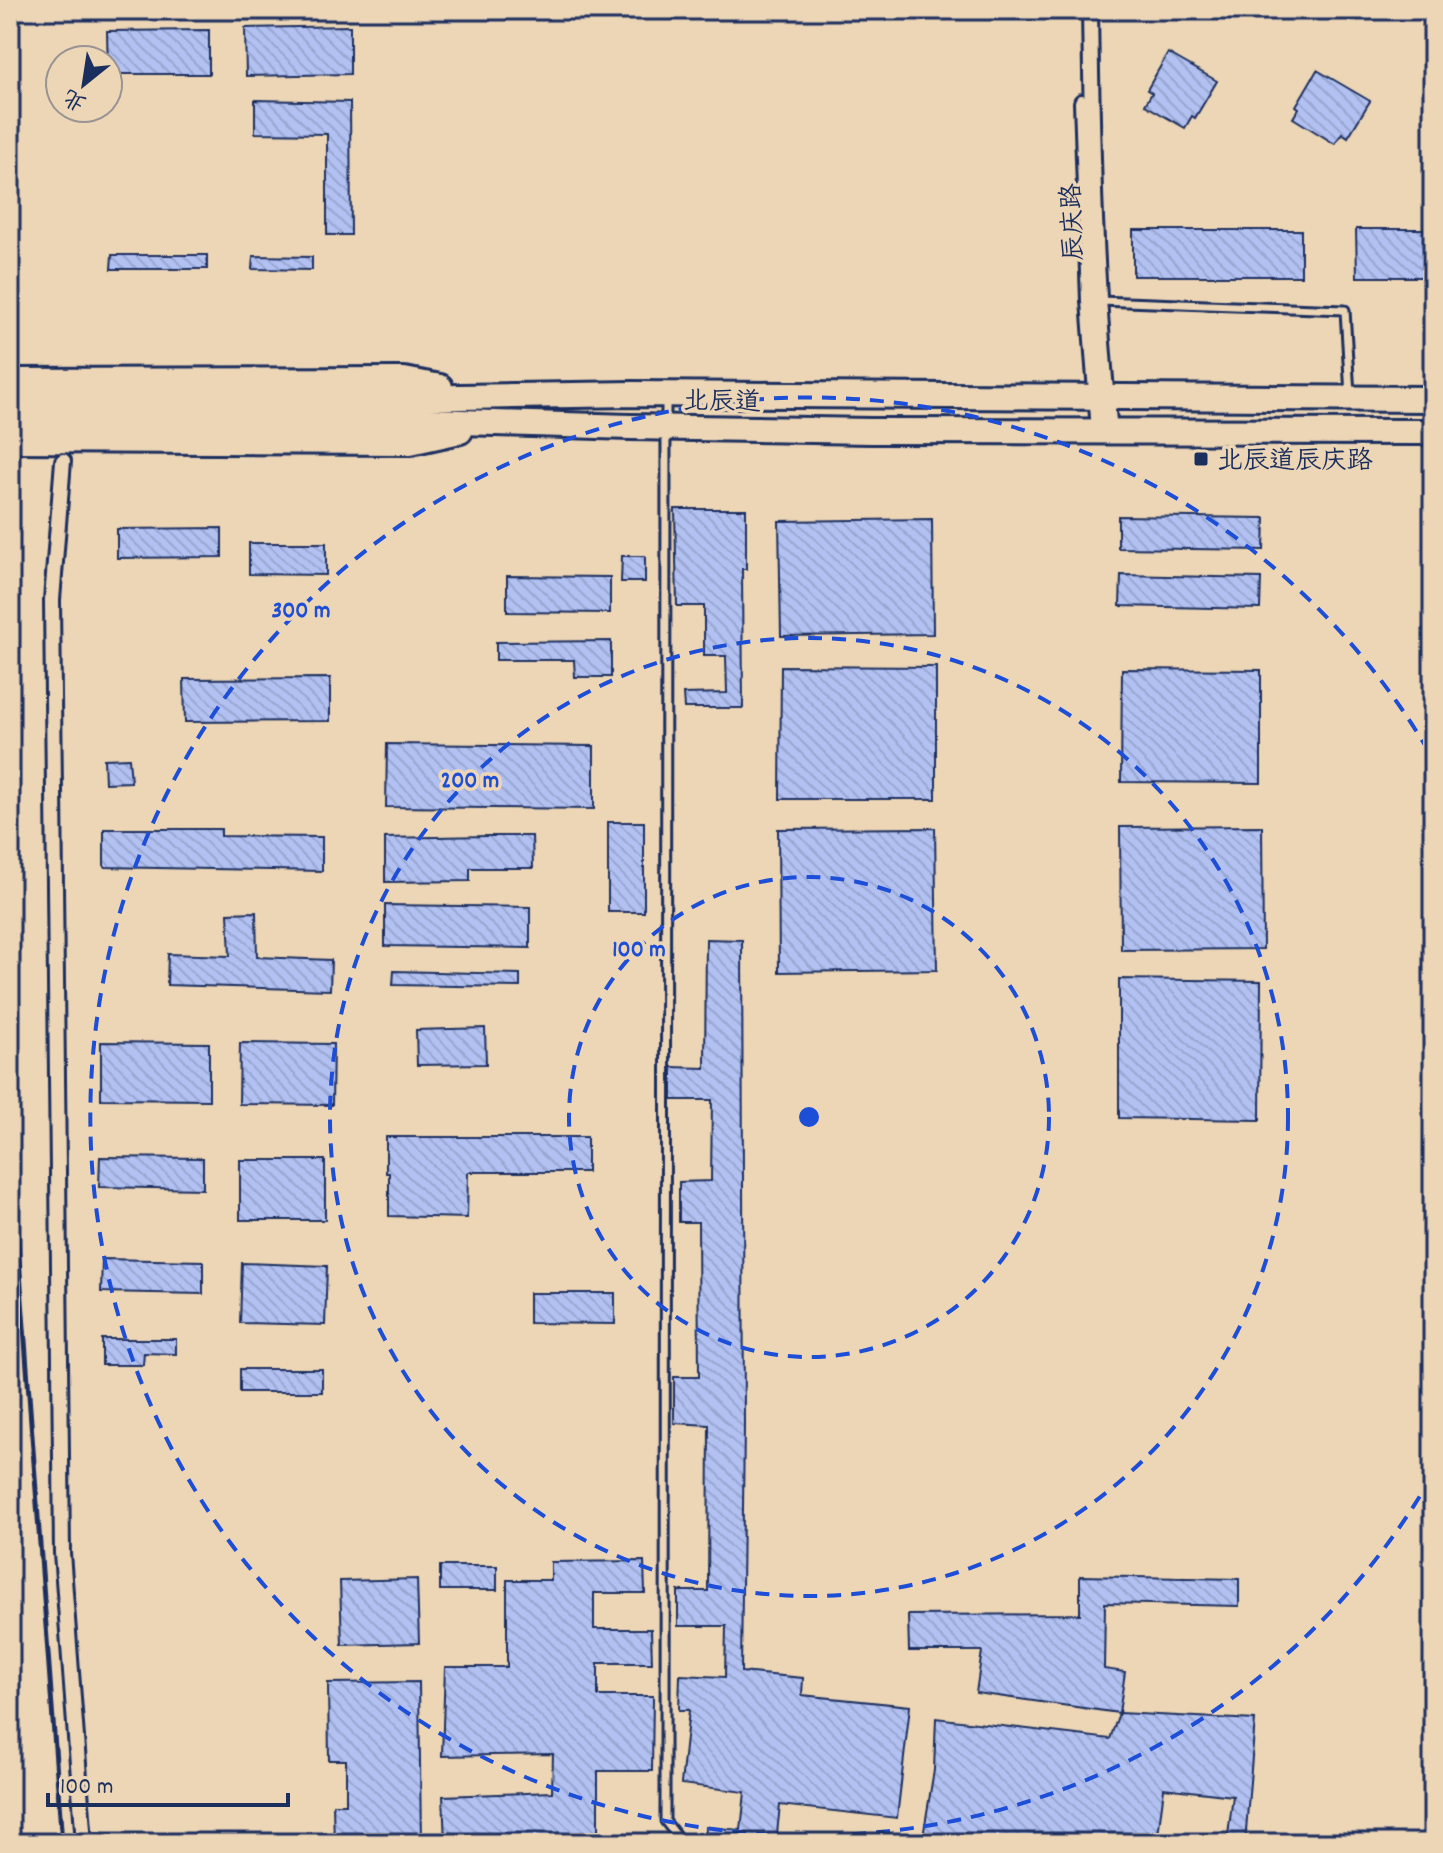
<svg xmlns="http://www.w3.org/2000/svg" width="1443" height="1853" font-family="Dekko,'LXGW WenKai TC',sans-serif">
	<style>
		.building { fill: url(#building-back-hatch); stroke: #1b2f5e; stroke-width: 2 }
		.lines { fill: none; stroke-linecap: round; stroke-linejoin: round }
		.service-casing { stroke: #1b2f5e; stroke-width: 13 }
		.minor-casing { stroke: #1b2f5e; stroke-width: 20 }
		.primary-casing { stroke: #1b2f5e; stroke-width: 30 }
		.service { stroke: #edd6b6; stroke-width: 7 }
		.minor { stroke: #edd6b6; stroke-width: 14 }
		.primary { stroke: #edd6b6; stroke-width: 24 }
		.rail { stroke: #1b2f5e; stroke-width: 5 }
		.ring { fill: none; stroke: #1d4ed8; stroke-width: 4; stroke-dasharray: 14 10 }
		.poi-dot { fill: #1b2f5e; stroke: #edd6b6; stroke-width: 3 }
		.labels { text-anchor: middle; stroke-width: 7; stroke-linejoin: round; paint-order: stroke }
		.street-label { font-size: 26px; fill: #1b2f5e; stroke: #edd6b6 }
		.poi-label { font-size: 26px; fill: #1b2f5e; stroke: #edd6b6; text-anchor: start }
		.centre { fill: #1d4ed8; stroke: #edd6b6; stroke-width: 4 }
		.ring-label { font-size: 24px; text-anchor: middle; font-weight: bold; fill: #1d4ed8; stroke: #edd6b6; stroke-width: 7; stroke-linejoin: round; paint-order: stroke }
	</style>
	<defs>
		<pattern id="building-back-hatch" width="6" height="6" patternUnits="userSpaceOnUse" patternTransform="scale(2)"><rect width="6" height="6" fill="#b2c1f1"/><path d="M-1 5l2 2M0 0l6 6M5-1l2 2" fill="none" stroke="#98a6d1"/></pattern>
	</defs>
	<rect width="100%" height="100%" fill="#edd6b6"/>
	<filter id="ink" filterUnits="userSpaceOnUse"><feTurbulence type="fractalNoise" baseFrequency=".0125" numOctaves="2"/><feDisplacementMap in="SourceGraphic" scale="16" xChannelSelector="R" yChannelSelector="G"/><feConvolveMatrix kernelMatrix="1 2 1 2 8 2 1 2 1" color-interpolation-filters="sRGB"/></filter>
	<g filter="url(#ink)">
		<g class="building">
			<polygon points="350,26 350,74 246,76 245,28"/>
			<polygon points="209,30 209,74 108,74 107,31"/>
			<polygon points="1168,53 1217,81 1195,118 1192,116 1185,128 1145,105 1152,93 1147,90"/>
			<polygon points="1317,70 1370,101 1348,137 1342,133 1335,144 1293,118 1299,108 1296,106"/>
			<polygon points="255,100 350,102 351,235 327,235 327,134 255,133"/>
			<polygon points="1356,229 1433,229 1433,277 1357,277"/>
			<rect x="1133" y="230" width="168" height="46"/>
			<polygon points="112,255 207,255 207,269 111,269"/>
			<polygon points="253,256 312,257 312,270 252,269"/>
			<polygon points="675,509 746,509 746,569 742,569 743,708 684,708 683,694 727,693 726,656 704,656 704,606 677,606"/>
			<polygon points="1118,516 1265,518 1264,550 1118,548"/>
			<polygon points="932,519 933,634 781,636 779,521"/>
			<polygon points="222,528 222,557 117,558 117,529"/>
			<polygon points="249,543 326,543 326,575 249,574"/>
			<polygon points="622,556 645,556 645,582 621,582"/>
			<polygon points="1121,575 1261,578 1260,609 1120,606"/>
			<polygon points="507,576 610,577 610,613 507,612"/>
			<polygon points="611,641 611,677 575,677 574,660 496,660 496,642"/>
			<polygon points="781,666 936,667 936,799 780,799"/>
			<polygon points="1122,669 1261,670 1261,783 1121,782"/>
			<polygon points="330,678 330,721 185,722 184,679"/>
			<polygon points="387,744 594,746 594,809 386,807"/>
			<polygon points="129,758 131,782 105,783 104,759"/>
			<rect x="608" y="822" width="36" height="90"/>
			<polygon points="1262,826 1263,949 1121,950 1120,827"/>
			<polygon points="935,828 937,970 779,972 778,829"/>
			<polygon points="104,829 221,829 221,836 322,837 322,871 104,867"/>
			<polygon points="488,836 532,836 533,868 470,868 470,881 385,882 385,838"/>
			<polygon points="385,905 530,907 530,948 385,946"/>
			<polygon points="256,912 257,957 331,960 330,990 167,985 168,954 230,956 228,913"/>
			<polygon points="706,939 742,940 744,1425 741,1672 803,1678 802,1695 910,1706 897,1818 780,1805 776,1843 705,1843 706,1827 741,1830 745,1792 681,1784 689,1710 679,1710 680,1675 725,1677 726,1626 678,1626 678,1591 708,1591 709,1425 674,1423 674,1377 699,1377 698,1222 679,1222 679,1182 711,1181 712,1100 672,1100 672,1067 705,1068"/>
			<polygon points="394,971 520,974 520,987 393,985"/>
			<polygon points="1119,979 1261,981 1260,1120 1119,1118"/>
			<polygon points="485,1028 486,1064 417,1065 416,1030"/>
			<polygon points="101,1042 209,1043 209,1100 101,1099"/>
			<polygon points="240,1043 333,1044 332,1105 239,1104"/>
			<polygon points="386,1137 587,1137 587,1172 468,1172 467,1218 389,1216 389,1173 386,1173"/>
			<polygon points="100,1157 203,1158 203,1189 99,1187"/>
			<rect x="240" y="1160" width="85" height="60"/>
			<polygon points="102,1259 203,1261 203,1294 101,1292"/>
			<polygon points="242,1263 327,1266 325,1325 240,1323"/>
			<polygon points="529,1293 615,1293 615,1324 529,1323"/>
			<polygon points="102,1339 176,1339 176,1354 144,1353 143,1365 102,1365"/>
			<rect x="240" y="1369" width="82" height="23"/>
			<polygon points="644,1561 645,1593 594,1593 594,1629 651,1629 652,1663 598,1663 598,1696 653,1696 652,1771 598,1771 598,1836 445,1842 443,1796 552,1792 553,1754 442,1756 445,1667 507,1667 507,1580 551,1580 551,1562"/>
			<rect x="440" y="1566" width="57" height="24"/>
			<polygon points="1080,1576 1239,1579 1239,1606 1105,1603 1104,1669 1125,1672 1119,1713 976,1693 982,1651 909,1651 908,1615 1080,1614"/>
			<polygon points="417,1579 419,1643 342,1645 340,1581"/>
			<polygon points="419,1682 421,1842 334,1843 333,1804 346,1804 346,1760 329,1760 328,1683"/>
			<polygon points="1119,1713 1255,1720 1245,1843 1227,1843 1233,1796 1164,1788 1157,1843 922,1843 934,1770 936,1718 1110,1739"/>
		</g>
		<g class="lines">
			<g class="service-casing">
				<g id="service">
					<polyline points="1099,301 1345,310 1350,395"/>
					<polyline points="666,397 665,1821 682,1843"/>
				</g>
			</g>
			<g class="minor-casing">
				<g id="minor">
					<path d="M1090 10C1092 151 1095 291 1110 431"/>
					<polyline points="1082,102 1089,301 1099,431"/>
					<polyline points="63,461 52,600 62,1553 84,1843"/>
				</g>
			</g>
			<g class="primary-casing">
				<g id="primary">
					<polyline points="10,381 404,380 440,387"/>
					<polyline points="10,398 401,398 632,394 1433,399"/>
					<polyline points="10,420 396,420 630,427 871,431 1433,432"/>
					<polyline points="10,440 410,442 460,431"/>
				</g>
			</g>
			<use href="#service" class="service"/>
			<use href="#minor" class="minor"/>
			<use href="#primary" class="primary"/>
			<polyline class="rail" points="10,1137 62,1843"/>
		</g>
	</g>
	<g class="ring">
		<circle cx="809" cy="1117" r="240"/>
		<circle cx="809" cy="1117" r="479"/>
		<path d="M1432 1476A719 719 0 1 1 1432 757"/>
	</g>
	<rect class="poi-dot" x="1193" y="451" width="16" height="16" rx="4"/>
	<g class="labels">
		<g class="street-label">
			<text transform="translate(1071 222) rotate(-92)" y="9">辰庆路</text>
			<text transform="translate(722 400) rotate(1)" y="9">北辰道</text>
		</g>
		<g class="poi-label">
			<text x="1217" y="468">北辰道辰庆路</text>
		</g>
	</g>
	<circle cx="809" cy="1117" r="12" class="centre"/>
	<g class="ring-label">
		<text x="301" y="617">300 m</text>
		<text x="470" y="787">200 m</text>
		<text x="639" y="956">100 m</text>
	</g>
	<rect width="1443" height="1853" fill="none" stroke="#edd6b6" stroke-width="40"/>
	<rect x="20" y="20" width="1403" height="1813" fill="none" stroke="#1b2f5e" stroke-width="3" filter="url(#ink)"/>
	<g transform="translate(84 84) rotate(210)"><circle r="38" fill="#edd6b6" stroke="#999393" stroke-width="2"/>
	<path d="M0-6L14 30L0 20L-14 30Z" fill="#1b2f5e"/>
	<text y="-12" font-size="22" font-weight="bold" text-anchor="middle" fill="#1b2f5e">北</text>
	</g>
	<path d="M48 1793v12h240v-12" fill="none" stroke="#1b2f5e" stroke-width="4"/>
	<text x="60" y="1793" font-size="24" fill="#1b2f5e" stroke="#edd6b6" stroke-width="6" paint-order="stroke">100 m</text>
</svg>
